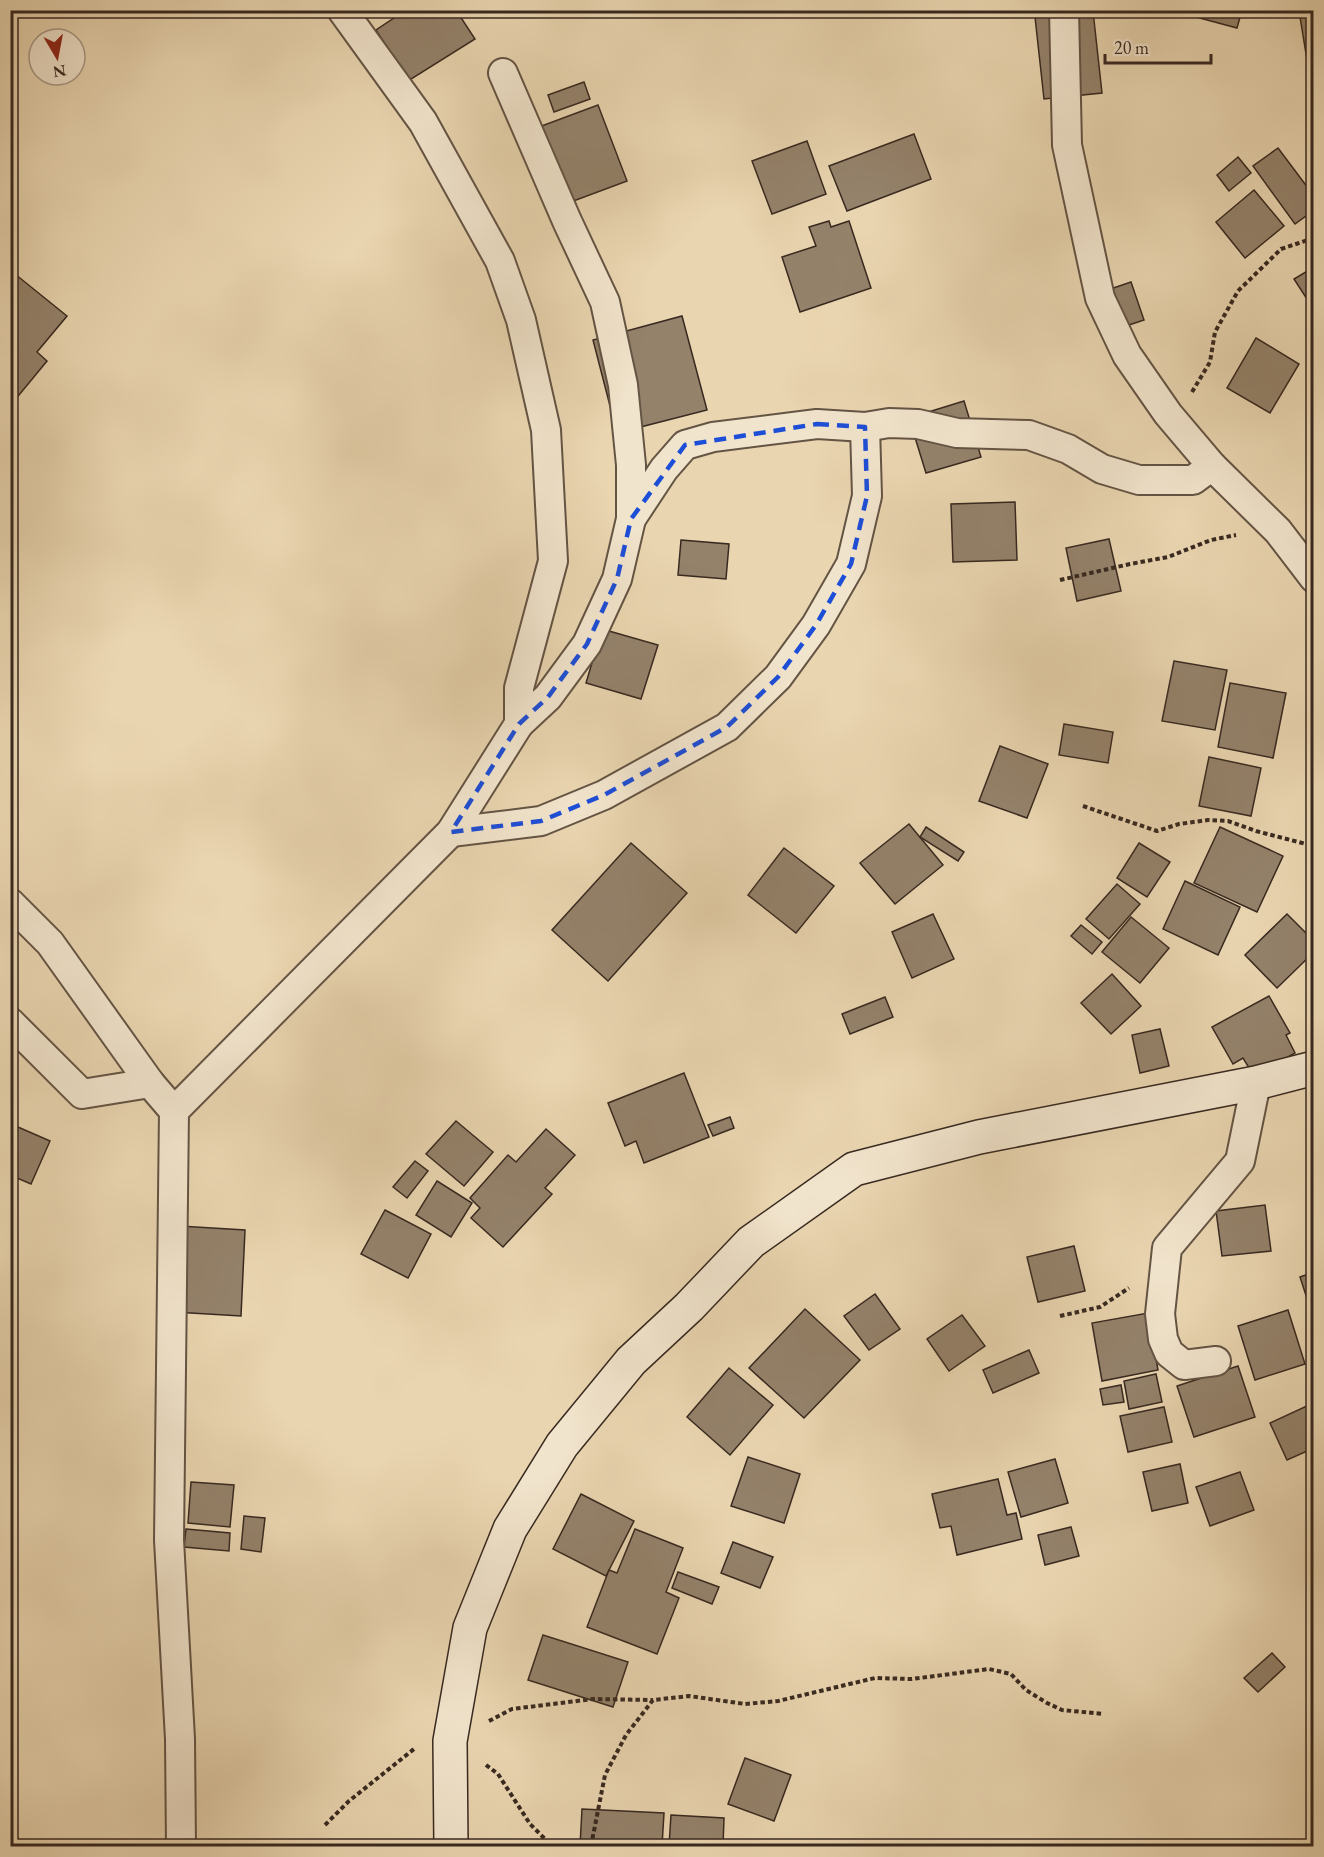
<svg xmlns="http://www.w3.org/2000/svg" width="1324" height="1857" font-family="'EB Garamond',serif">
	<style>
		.building { fill: #94826b; stroke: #382920; stroke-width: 1.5 }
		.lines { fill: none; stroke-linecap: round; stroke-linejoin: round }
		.minor-casing { stroke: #645444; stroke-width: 32 }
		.secondary-casing { stroke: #382920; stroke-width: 36 }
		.path { stroke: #382920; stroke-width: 4; stroke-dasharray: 4.5 3; stroke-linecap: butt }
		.minor { stroke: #f1e4cc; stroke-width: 28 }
		.secondary { stroke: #f1e4cc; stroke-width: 33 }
		.marked { fill: none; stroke: #1d4ed8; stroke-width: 4.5; stroke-dasharray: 12 8; stroke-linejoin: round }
	</style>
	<rect width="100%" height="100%" fill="#e9d5b0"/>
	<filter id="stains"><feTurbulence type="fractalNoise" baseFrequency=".00333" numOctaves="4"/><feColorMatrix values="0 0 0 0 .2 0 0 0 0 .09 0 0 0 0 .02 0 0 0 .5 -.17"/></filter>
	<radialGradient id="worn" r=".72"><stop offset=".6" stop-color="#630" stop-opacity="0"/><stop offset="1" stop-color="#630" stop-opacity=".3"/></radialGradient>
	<g class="building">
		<polygon points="406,10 456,10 475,39 408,81 376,30"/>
		<polygon points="1170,10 1242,10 1237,28"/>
		<polygon points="1314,10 1314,77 1310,78 1299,11"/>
		<polygon points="1093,11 1102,93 1044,99 1035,17"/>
		<polygon points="584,82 590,99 554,112 548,95"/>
		<polygon points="598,105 627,181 568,203 539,127"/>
		<polygon points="914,134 931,179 847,211 829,166"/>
		<polygon points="807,141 826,194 772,214 752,161"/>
		<polygon points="1278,148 1314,196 1314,210 1295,224 1253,166"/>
		<polygon points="1238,157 1251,173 1229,191 1217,175"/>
		<polygon points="1254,190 1284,226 1245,258 1216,222"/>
		<polygon points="829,221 831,227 849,221 871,288 800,312 782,257 816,246 809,227"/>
		<polygon points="1314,267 1314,310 1294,279"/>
		<polygon points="10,270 67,316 37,352 47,361 10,406"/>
		<polygon points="1131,282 1144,320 1105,333 1093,295"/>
		<polygon points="682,316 707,410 617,433 593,340"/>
		<polygon points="1256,338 1299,364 1270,413 1227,388"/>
		<polygon points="964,401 981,457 926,473 909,418"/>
		<polygon points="1015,502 1017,560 953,562 951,504"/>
		<polygon points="1109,539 1121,591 1077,601 1066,548"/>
		<polygon points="681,540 729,544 726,579 678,575"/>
		<polygon points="602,629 658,645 641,699 586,683"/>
		<polygon points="1174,661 1227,670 1215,730 1162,721"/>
		<polygon points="1230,683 1286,693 1273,758 1218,747"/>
		<polygon points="1064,724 1113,732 1108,763 1059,755"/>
		<polygon points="1000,746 1048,764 1027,818 979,801"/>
		<polygon points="1209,757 1261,768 1251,816 1199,806"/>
		<polygon points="909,824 943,865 895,904 860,863"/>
		<polygon points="926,827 964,852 958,861 920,837"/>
		<polygon points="1220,827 1283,856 1257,912 1194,883"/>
		<polygon points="631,843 687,893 608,981 552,930"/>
		<polygon points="1139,843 1170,862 1147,897 1117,878"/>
		<polygon points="784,848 834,886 796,933 748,895"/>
		<polygon points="1185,881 1240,907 1218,955 1163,929"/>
		<polygon points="1117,884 1140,904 1109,939 1086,919"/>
		<polygon points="933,914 954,959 912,978 892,932"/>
		<polygon points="1287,914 1314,941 1314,952 1277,988 1245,955"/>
		<polygon points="1131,917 1169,948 1140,983 1102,952"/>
		<polygon points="1081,925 1102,942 1092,954 1071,936"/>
		<polygon points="1112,974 1141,1006 1111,1034 1081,1003"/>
		<polygon points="1269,996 1290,1033 1286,1035 1295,1053 1254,1076 1243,1058 1233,1064 1212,1027"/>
		<polygon points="885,997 893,1017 850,1034 842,1014"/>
		<polygon points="1160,1029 1169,1066 1140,1073 1132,1035"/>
		<polygon points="684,1073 709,1137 644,1163 636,1141 625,1146 608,1103"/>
		<polygon points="730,1117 734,1128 713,1136 708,1125"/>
		<polygon points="456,1121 493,1152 464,1186 426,1154"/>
		<polygon points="11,1124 50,1141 31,1184 10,1175"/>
		<polygon points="546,1129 575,1155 545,1188 552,1194 503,1247 471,1218 480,1208 470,1198 508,1155 516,1162"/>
		<polygon points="415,1161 428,1171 407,1198 393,1187"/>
		<polygon points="437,1181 472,1203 451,1237 416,1215"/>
		<polygon points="1265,1205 1271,1251 1222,1256 1216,1211"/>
		<polygon points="385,1210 431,1234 408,1278 361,1254"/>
		<polygon points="179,1226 245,1230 241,1316 174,1312"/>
		<polygon points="1074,1246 1085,1291 1038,1302 1027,1257"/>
		<polygon points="1314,1272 1314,1314 1312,1314 1300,1277"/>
		<polygon points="875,1294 900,1329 869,1350 844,1316"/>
		<polygon points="805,1309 860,1360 804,1418 749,1368"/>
		<polygon points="1288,1310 1305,1364 1255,1380 1238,1326"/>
		<polygon points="1148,1313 1158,1370 1102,1381 1092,1323"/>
		<polygon points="962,1315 985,1346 949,1371 927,1339"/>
		<polygon points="1029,1350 1039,1373 993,1393 983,1370"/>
		<polygon points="1238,1366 1255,1417 1194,1437 1177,1386"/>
		<polygon points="729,1368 773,1405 730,1455 687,1417"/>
		<polygon points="1156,1374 1162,1402 1129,1409 1124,1381"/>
		<polygon points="1121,1385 1124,1402 1103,1405 1100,1389"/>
		<polygon points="1309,1405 1314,1414 1314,1448 1287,1460 1270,1423"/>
		<polygon points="1164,1407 1172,1442 1128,1452 1120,1416"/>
		<polygon points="748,1457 800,1474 784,1523 731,1506"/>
		<polygon points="1055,1459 1068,1503 1021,1517 1008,1472"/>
		<polygon points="1180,1464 1188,1503 1152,1511 1143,1472"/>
		<polygon points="1240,1472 1254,1510 1210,1526 1196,1487"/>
		<polygon points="998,1479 1007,1515 1016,1513 1022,1539 957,1555 951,1526 940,1528 932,1494"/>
		<polygon points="191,1482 234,1485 230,1527 188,1523"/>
		<polygon points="581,1494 634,1521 606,1576 553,1549"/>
		<polygon points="244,1516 265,1518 261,1552 241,1549"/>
		<polygon points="1071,1527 1079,1556 1045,1565 1038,1535"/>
		<polygon points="186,1529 230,1533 229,1551 184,1547"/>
		<polygon points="635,1529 683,1548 666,1592 679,1598 657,1654 587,1627 609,1570 617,1573"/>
		<polygon points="733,1542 773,1557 760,1588 721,1573"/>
		<polygon points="678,1572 719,1587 712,1604 672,1588"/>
		<polygon points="543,1635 628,1662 613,1707 528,1680"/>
		<polygon points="1272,1653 1285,1667 1258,1692 1244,1678"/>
		<polygon points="745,1758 791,1775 774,1821 728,1804"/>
		<polygon points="582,1809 664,1813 662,1846 580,1846"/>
		<polygon points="671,1815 724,1818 723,1846 669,1846"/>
	</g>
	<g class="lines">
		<g class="minor-casing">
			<g id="minor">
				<polyline points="1064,10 1067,145 1100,298 1127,355 1168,414 1212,466 1278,531 1314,578"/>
				<polyline points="503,73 567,221 605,302 623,385 631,465 631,519 617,579 587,644 548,697 519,724"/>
				<polyline points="631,519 664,469 685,445 713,437 817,424 865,427 889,423 918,424 957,433 1029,435 1068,449 1102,469 1139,480 1193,480 1212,466"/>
				<polyline points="451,832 541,821 604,795 727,727 778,677 816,625 851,564 867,496 865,427"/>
				<polyline points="10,903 50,943 150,1083 174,1111 169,1540 180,1739 181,1846"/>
				<polyline points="10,1022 82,1094 150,1083"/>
				<polyline points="174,1111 451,832 519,724 519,688 553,561 546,430 521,320 500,261 423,122 342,10"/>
				<polyline points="1216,1361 1184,1365 1169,1353 1163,1339 1160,1314 1167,1248 1240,1161 1256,1083"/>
			</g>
		</g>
		<g class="secondary-casing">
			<polyline id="secondary" points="451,1846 450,1741 470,1628 510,1529 562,1445 631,1361 689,1307 751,1242 854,1169 979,1137 1256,1083 1314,1068"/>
		</g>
		<g class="path">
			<polyline points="1192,392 1210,362 1215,332 1238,291 1281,249 1314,238"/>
			<polyline points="1060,580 1130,564 1168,557 1211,540 1236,535"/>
			<polyline points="1083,806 1157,831 1179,824 1208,820 1228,821 1256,831 1314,846"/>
			<polyline points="1060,1316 1100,1307 1129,1288"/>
			<polyline points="489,1721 512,1709 593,1699 652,1700"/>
			<polyline points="486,1765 498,1774 530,1824 552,1846"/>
			<polyline points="325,1825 349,1801 414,1749"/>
			<polyline points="591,1846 605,1775 626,1735 653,1700 689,1696 745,1704 778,1701 875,1678 912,1679 989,1669 1011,1674 1026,1690 1047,1703 1062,1710 1104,1714"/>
		</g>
		<use href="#minor" class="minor"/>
		<use href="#secondary" class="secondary"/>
	</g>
	<path class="marked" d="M817 424 865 427 867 496 851 564 816 625 778 677 727 727 604 795 541 821 451 832 519 724 548 697 587 644 617 579 631 519 685 445Z"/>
	<rect width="1324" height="1857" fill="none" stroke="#e9d5b0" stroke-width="36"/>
	<rect x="12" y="12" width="1300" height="1833" fill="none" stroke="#382920" stroke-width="3"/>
	<rect x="18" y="18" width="1288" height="1821" fill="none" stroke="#382920" stroke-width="1.5"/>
	<g transform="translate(57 57) rotate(170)"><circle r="28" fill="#f1e4cc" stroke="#a79987" stroke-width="1.5"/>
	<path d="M0-4.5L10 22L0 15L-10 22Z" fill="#8f2418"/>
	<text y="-9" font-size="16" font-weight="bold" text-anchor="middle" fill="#382920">N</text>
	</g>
	<path d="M1105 54v9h106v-9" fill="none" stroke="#382920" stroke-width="3"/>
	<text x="1114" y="54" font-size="18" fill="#382920" stroke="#f1e4cc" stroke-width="4.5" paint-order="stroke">20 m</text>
	<rect width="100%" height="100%" filter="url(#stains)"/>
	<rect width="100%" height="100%" fill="url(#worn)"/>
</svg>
